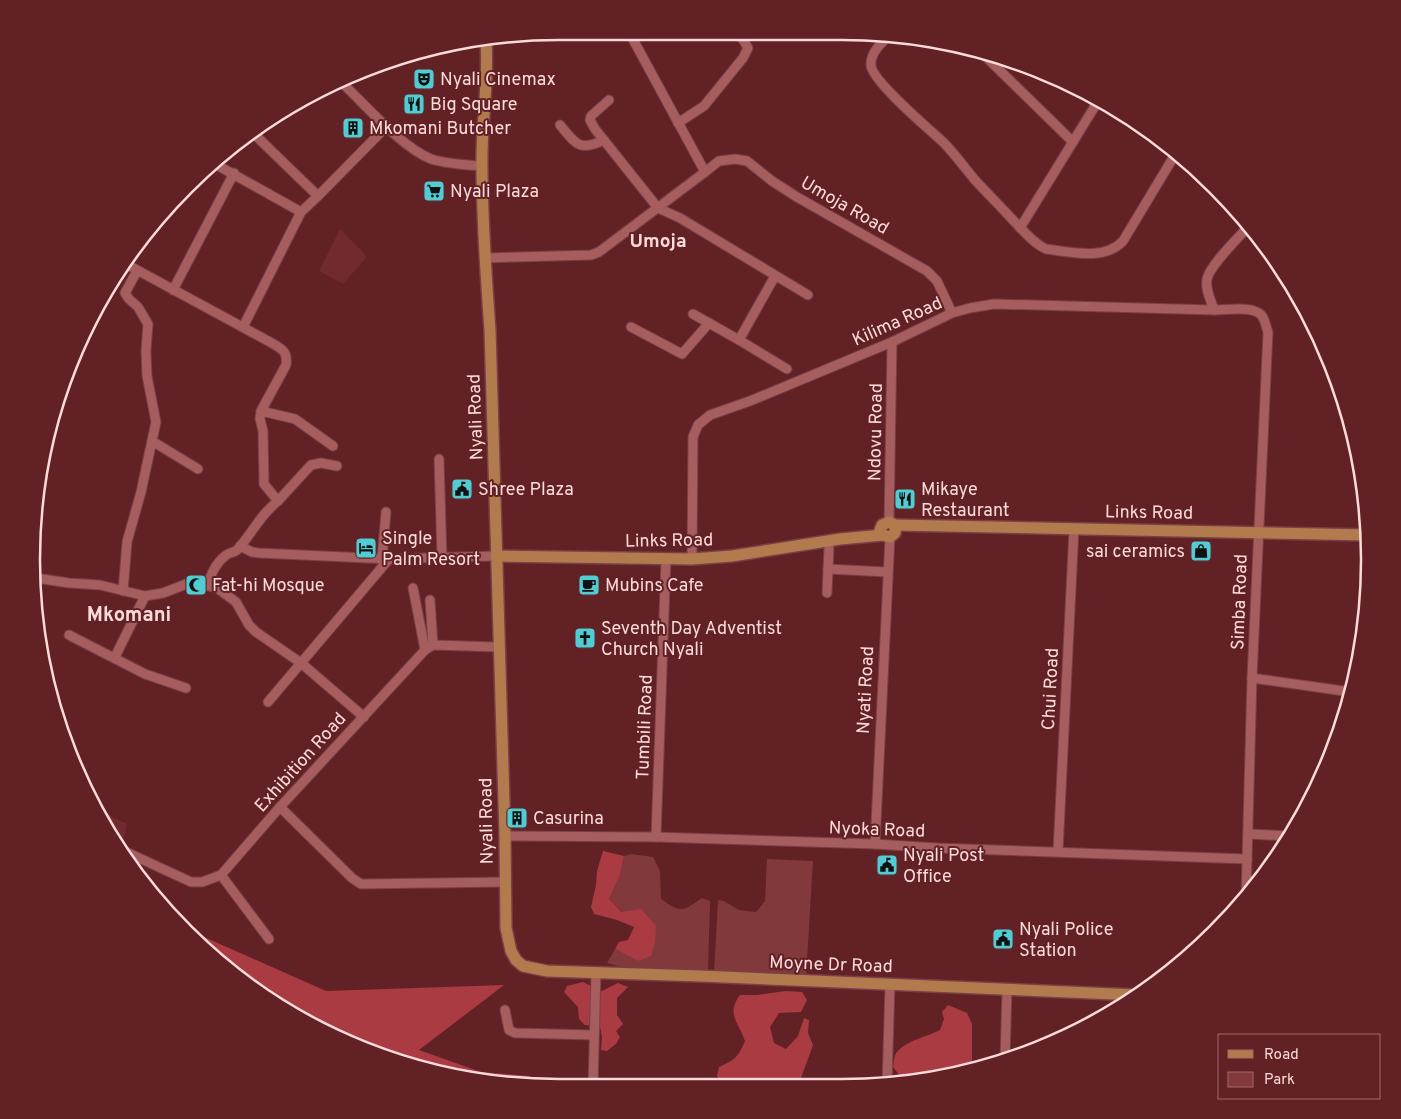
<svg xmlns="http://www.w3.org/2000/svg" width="1401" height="1119" font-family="Overpass,sans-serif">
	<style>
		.built { fill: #722a2e }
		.green { fill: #82393c }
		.forest { fill: #aa3b43 }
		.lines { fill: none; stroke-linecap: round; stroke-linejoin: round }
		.minor-casing { stroke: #783f46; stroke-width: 11 }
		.major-casing { stroke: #783f46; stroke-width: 14 }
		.minor { stroke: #a55d5e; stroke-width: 9 }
		.major { stroke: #b27b4d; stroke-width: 11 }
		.labels { text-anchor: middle; stroke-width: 4; stroke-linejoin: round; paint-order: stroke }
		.poi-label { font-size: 18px; fill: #fcdbda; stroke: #622125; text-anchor: start }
		.street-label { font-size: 18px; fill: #fcdbda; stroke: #622125 }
		.neighbourhood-label { font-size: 19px; font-weight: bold; fill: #fcdbda; stroke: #622125 }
		.quarter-label { font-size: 20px; font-weight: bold; fill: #fcdbda; stroke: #622125 }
		.rim { fill: none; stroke: #fcdbda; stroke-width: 2.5 }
	</style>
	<rect width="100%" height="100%" fill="#622125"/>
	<g class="built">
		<polygon points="340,229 364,253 366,258 343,284 319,271"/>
		<polygon points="95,808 127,824 122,848"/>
	</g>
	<g class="green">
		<path d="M631 854 653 857 660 871 661 899C681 913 682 912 702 898L710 901 708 971C674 971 640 974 607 963L615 949 638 961 655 943 609 899 620 875 624 856Z"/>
		<polygon points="767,859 813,861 806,977 714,972 718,900 724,901 739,910 756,912 765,901"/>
	</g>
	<g class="forest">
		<polygon points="603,851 624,856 620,875 609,899 622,912 641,909 656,926 655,943 651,956 638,961 615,949 619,942 628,940 634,927 617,920 594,914 591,907 596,885 597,871"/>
		<polygon points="184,928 326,991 504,985 419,1050 481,1072 530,1076 528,1087 423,1070 326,1033 238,978"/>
		<polygon points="583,982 602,991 618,983 628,987 617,998 617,1015 623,1024 616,1031 620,1037 616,1044 607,1051 601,1050 602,1037 600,1027 585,1025 579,1019 578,1007 564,992 567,986"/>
		<path d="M786 991 802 992 807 1000 801 1012 779 1013 770 1027 774 1043 786 1049 798 1036 804 1018 809 1020 808 1033 813 1045 801 1078 796 1087H723L717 1076 719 1067C735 1060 738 1057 745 1041 738 1021 726 1014 740 995H757Z"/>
		<path d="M948 1005 967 1013 972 1024V1061L961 1073 904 1081 893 1067C894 1063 894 1055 897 1052 907 1040 927 1037 940 1030L944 1019 942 1012Z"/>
	</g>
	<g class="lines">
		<g class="minor-casing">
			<g id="minor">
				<path d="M892 34C883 40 870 53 871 65 871 80 930 130 943 142 955 154 964 167 975 180 987 193 1000 206 1012 219 1022 229 1033 243 1046 249 1070 252 1105 261 1123 241L1176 153"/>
				<polyline points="982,53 1073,142"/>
				<path d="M342 83C366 105 401 147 431 159 447 164 465 165 482 166"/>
				<polyline points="609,100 591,116 590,120 595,129 658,208 680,218 808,295"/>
				<polyline points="678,123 704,106 743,58 748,48 742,38 731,32"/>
				<path d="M560 125C576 144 579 152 604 140"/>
				<polyline points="254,134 318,196"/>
				<polyline points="215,164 301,212"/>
				<polyline points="705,172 719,161 735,159 747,161 772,181 797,197 927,271 937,281 952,313"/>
				<polyline points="1020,228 1095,106 1100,103 1109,104"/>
				<polyline points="485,258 591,255 599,252 705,172 629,32"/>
				<path d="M126 264 270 342C281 349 288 350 286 365L261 411 260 419 263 431 264 484 278 501C261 514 252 533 238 549 235 553 229 552 225 556 215 564 211 575 207 586"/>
				<polyline points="173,290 234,173"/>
				<path d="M1214 310C1211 300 1205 290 1207 279 1210 265 1239 237 1249 226"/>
				<polyline points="693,314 739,340 787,369"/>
				<polyline points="243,327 301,212 318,196 387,126"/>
				<polyline points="631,327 682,354 709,323"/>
				<polyline points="739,340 775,276"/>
				<polyline points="261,411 295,419 333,446"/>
				<polyline points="152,441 198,469"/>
				<polyline points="439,459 442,558"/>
				<polyline points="278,501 311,465 321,463 337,466"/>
				<polyline points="889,522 892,342"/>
				<polyline points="240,546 252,552 259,553 389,559"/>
				<polyline points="829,548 828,569 887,572"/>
				<polyline points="382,559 386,512"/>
				<path d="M692 559 693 437 698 425 710 415 750 401 892 342 952 313 970 308 994 304 1214 310C1226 310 1255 305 1262 316 1265 320 1266 327 1268 332L1252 678 1246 897"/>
				<polyline points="36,578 69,583 100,585 145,596 163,593 189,583 198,583 217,588 236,602 249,625 256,632 301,663 268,702"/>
				<polyline points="413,588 425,650"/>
				<polyline points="123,591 127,542 141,492 156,422 147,376 146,351 148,324 138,307 129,299 125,293 137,271"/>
				<polyline points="827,593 828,569"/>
				<polyline points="430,600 433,645"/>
				<polyline points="69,635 145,674 186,688"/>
				<polyline points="115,657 145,596"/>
				<polyline points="1252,678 1351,692"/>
				<polyline points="364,717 301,663 389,559 496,556"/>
				<polyline points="280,807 352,878 361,884 505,882"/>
				<polyline points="1249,834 1290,836"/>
				<polyline points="505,836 656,837 875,844 938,848 1247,859"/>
				<polyline points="656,837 666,559"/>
				<polyline points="875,844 890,537"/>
				<polyline points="124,851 191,882 202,882 221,875 280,807 425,650 433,645 498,647"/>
				<polyline points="1058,851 1074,529"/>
				<polyline points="221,875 269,939"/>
				<polyline points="505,1010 509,1030 515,1033 594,1035"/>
				<polyline points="1005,1060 1007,989"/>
				<polyline points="887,1085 890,984"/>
				<polyline points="593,1087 596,972"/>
			</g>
		</g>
		<g class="major-casing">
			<g id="major">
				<path d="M486 41C489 82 481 125 482 166 482 221 486 276 490 330L505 836 506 928 511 951 516 960 523 966 547 971 700 976 1137 995"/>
				<polyline points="894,525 1368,535"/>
				<path d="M496 556 692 559 732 556 840 539 883 535 890 537 895 533C896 528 895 524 889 522L882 525 880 530 883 535"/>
			</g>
		</g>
		<use href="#minor" class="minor"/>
		<use href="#major" class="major"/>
	</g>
	<defs>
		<g id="theatre-square" transform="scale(1.125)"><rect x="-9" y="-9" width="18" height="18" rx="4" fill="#51ccd2" stroke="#622125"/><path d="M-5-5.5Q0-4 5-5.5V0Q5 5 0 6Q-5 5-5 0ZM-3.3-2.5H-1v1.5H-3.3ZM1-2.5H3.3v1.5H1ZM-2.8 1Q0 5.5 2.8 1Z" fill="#111"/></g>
		<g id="restaurant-square" transform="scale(1.125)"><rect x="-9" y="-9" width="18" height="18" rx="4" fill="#51ccd2" stroke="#622125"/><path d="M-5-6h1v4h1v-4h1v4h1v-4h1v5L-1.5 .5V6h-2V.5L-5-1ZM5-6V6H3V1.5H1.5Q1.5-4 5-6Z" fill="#111"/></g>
		<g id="building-square" transform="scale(1.125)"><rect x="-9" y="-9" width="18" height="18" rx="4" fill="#51ccd2" stroke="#622125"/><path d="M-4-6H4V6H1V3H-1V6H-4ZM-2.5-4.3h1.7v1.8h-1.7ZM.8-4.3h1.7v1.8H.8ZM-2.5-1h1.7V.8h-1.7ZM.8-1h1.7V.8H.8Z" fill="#111"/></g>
		<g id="supermarket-square" transform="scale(1.125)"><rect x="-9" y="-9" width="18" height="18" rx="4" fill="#51ccd2" stroke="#622125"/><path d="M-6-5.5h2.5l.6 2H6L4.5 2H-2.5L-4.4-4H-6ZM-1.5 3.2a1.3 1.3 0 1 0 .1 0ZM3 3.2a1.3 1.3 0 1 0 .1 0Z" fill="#111"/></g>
		<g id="civic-square" transform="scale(1.125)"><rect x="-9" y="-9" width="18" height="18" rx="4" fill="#51ccd2" stroke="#622125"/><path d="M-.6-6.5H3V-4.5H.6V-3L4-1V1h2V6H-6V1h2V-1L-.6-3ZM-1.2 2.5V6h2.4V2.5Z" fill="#111"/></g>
		<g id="hotel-square" transform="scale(1.125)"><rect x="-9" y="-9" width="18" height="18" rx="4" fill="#51ccd2" stroke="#622125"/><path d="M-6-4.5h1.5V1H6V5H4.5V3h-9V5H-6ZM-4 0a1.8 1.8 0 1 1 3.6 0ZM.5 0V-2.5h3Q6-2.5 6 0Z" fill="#111"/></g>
		<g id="shop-square" transform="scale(1.125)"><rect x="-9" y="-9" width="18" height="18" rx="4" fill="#51ccd2" stroke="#622125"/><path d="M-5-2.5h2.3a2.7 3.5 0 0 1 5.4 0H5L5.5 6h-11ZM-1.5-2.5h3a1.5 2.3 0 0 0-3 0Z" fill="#111"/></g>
		<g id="mosque-square" transform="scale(1.125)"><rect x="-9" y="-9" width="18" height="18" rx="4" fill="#51ccd2" stroke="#622125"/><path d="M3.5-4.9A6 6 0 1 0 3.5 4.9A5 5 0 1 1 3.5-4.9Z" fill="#111"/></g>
		<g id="cafe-square" transform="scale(1.125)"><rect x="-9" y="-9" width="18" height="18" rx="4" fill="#51ccd2" stroke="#622125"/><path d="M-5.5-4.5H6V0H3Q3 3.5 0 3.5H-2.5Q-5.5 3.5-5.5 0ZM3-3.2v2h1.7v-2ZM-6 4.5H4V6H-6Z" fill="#111"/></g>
		<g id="church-square" transform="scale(1.125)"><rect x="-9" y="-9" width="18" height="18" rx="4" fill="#51ccd2" stroke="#622125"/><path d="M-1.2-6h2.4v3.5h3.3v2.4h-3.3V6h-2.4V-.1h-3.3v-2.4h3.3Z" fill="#111"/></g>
	</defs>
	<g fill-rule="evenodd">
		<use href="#theatre-square" x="424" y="79"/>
		<use href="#restaurant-square" x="414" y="104"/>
		<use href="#building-square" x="353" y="128"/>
		<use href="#supermarket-square" x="434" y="191"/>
		<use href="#civic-square" x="462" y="489"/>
		<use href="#restaurant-square" x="905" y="499"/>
		<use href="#hotel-square" x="366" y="548"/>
		<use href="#shop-square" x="1201" y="551"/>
		<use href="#mosque-square" x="196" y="585"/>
		<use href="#cafe-square" x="589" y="585"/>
		<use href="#church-square" x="585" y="638"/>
		<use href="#building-square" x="517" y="818"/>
		<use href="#civic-square" x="887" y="865"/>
		<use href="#civic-square" x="1003" y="939"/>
	</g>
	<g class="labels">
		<g class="poi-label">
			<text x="440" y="85">Nyali Cinemax</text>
			<text x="430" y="110">Big Square</text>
			<text x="369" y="134">Mkomani Butcher</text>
			<text x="450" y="197">Nyali Plaza</text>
			<text x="478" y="495">Shree Plaza</text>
			<text x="921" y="495">Mikaye<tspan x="921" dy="21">Restaurant</tspan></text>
			<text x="382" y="544">Single<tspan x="382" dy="21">Palm Resort</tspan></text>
			<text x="1185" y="557" text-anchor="end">sai ceramics</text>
			<text x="212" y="591">Fat-hi Mosque</text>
			<text x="605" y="591">Mubins Cafe</text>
			<text x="601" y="634">Seventh Day Adventist<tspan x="601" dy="21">Church Nyali</tspan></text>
			<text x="533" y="824">Casurina</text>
			<text x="903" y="861">Nyali Post<tspan x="903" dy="21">Office</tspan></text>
			<text x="1019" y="935">Nyali Police<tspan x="1019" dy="21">Station</tspan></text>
		</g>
		<g class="street-label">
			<text transform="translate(845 205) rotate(30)" y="6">Umoja Road</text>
			<text transform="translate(897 321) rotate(-24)" y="6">Kilima Road</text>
			<text transform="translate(475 417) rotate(-92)" y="6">Nyali Road</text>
			<text transform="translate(875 432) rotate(-89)" y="6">Ndovu Road</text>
			<text transform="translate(1149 512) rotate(1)" y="6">Links Road</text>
			<text transform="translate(669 540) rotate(-1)" y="6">Links Road</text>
			<text transform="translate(1239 602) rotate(-88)" y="6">Simba Road</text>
			<text transform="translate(1050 689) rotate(-87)" y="6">Chui Road</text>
			<text transform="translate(865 690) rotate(-87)" y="6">Nyati Road</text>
			<text transform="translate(644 727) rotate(-88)" y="6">Tumbili Road</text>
			<text transform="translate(300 762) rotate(-48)" y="6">Exhibition Road</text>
			<text transform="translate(486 821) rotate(-91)" y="6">Nyali Road</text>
			<text transform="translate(877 829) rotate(2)" y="6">Nyoka Road</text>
			<text transform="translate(831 964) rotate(2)" y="6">Moyne Dr Road</text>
		</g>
		<g class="neighbourhood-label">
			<text x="658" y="247">Umoja</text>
		</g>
		<g class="quarter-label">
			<text x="129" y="621">Mkomani</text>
		</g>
	</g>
	<path d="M0 0H1401V1119H0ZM559 40H842A519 519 0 0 1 1361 559V560A519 519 0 0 1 842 1079H559A519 519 0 0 1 40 560V559A519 519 0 0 1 559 40Z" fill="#622125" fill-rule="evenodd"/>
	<path class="rim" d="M559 40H842A519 519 0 0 1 1361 559V560A519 519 0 0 1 842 1079H559A519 519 0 0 1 40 560V559A519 519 0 0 1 559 40Z"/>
	<rect x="1218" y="1034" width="162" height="65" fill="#622125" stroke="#a06b6d"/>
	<rect x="1228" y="1050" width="25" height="8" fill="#b27b4d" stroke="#a06b6d"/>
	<text x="1264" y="1059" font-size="15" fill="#fcdbda">Road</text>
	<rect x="1228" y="1072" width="25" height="15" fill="#82393c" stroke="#a06b6d"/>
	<text x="1264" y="1084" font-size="15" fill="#fcdbda">Park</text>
</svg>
